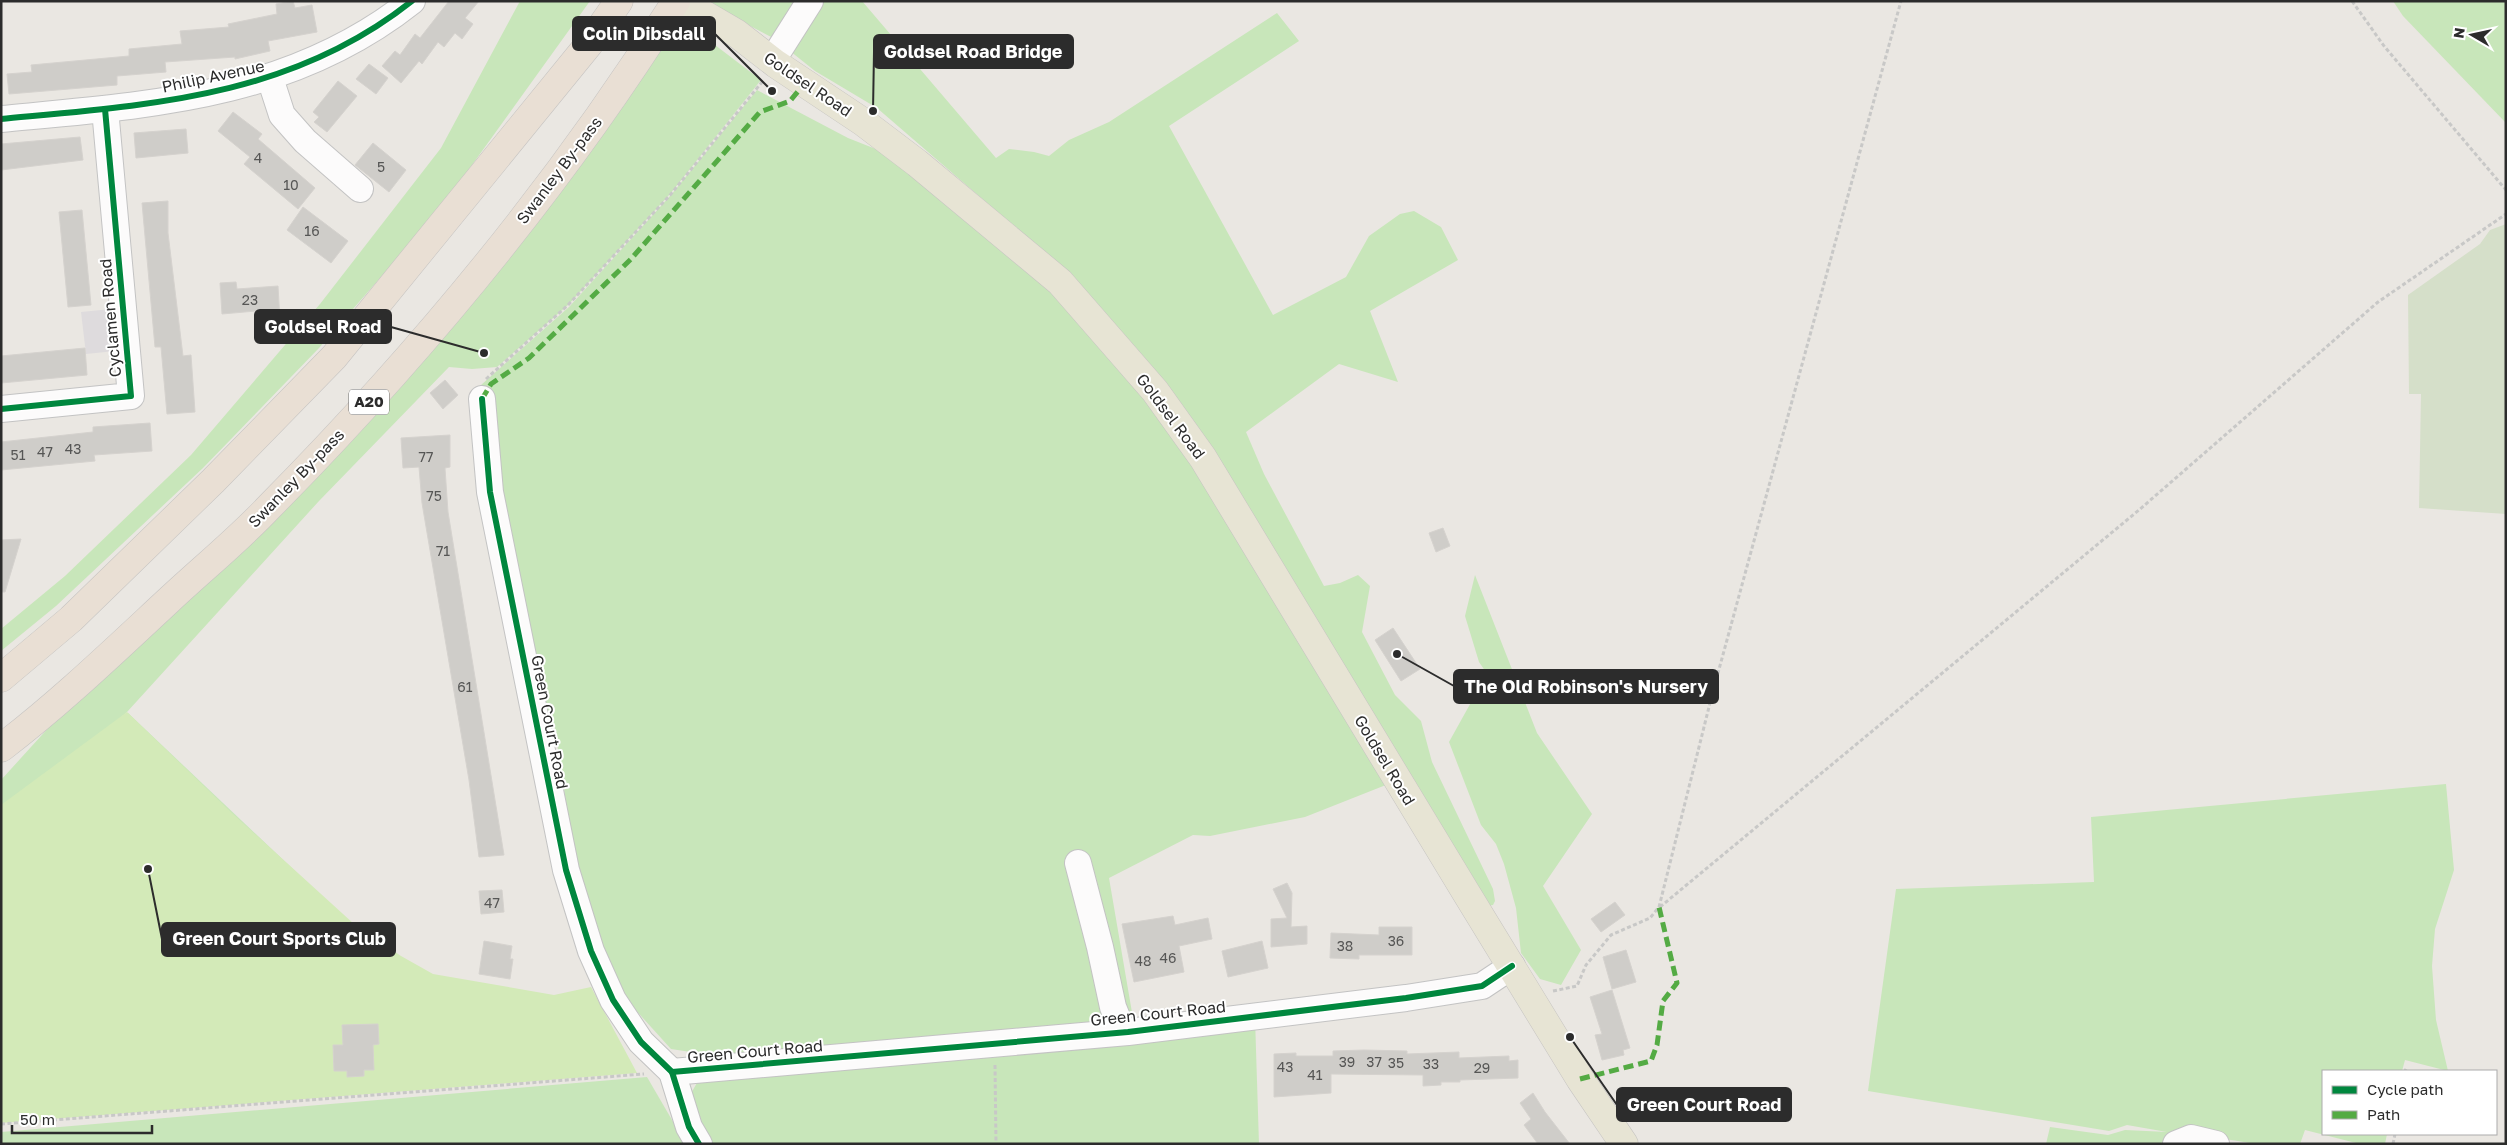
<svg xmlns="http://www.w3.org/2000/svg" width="2507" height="1145" font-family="'Golos Text',sans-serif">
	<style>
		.industrial { fill: #dedbdd }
		.green { fill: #c8e6ba }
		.cemetery { fill: #d5dfc9 }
		.pitch { fill: #d3eab8 }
		.building { fill: #cfcdc9; stroke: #d5d2ce }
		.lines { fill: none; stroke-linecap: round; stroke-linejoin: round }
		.minor-casing { stroke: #c3c3c3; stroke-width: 28 }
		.major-casing { stroke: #c6c4c2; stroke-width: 29 }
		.highway-casing { stroke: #c6c4c2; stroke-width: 29 }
		.path { stroke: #c8c8c7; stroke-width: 3; stroke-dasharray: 4 2.5; stroke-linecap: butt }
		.minor { stroke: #fcfbfb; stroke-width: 26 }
		.major { stroke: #e7e4d4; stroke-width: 28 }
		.highway { stroke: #e9dfd4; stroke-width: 28 }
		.quiet { stroke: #54ab44; stroke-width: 5; stroke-dasharray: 10 5; stroke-linecap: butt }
		.cycleway-casing { stroke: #fff; stroke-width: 9 }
		.cycleway { stroke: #00873e; stroke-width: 6 }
		.labels { text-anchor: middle; stroke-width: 4; stroke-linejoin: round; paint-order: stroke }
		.number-label { font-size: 14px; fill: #565655 }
		.shield { fill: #fff; stroke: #6b6b6b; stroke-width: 1 }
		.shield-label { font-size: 15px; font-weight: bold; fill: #2c2c2c }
		.street-label { font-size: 16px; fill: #2c2c2c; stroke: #fff }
		.leader { fill: none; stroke: #2c2c2c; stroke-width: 2 }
		.callout-dot { fill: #2c2c2c; stroke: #fff; stroke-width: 2 }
		.callout { fill: #2c2c2c; stroke: #2c2c2c; stroke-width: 2 }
		.callout-label { font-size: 18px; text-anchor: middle; font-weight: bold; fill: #fff }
	</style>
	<rect width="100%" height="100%" fill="#eae7e2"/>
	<polygon class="industrial" points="111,309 115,351 86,354 81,312"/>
	<g class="green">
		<polygon points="520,1 590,1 441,208 319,348 203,468 56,606 1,651 1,629 65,576 191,455 320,304 441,148"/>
		<polygon points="703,1 862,1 996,158 1009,149 1034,152 1049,156 1069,140 1109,122 1277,13 1299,41 1169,126 1273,315 1346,277 1369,236 1400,214 1414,211 1441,227 1458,260 1370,311 1398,382 1339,364 1246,432 1264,474 1324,586 1340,583 1358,575 1370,586 1362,632 1395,695 1421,721 1432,762 1493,889 1495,901 1493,905 1488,906 1204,458 1061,281 1008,221 877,108 815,71 775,39"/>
		<polygon points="2393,1 2506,1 2506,123 2403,16"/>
		<polygon points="669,10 761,80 670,194 568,305 497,367 472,369 449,367 319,501 127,712 95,741 128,713 354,927 1,1098 1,780 131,637 389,383"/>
		<polygon points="757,90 848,138 916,165 997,230 1153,393 1396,781 1305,817 1210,836 1193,835 1109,878 1135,1030 763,1063 671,1049 622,995 578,883 555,729 519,631 491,492 481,385 569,307 671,195"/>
		<polygon points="1475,575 1537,733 1592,814 1543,886 1581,950 1561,985 1540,979 1521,953 1516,908 1504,864 1496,844 1481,825 1449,742 1474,697 1501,694 1479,662 1465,616"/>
		<path d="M2446 784 2454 870 2435 929 2432 966 2436 1020 2448 1071 2405 1060 2402 1071H2323V1134H2387L2385 1144H2360L2305 1130 2300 1144C2286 1144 2271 1145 2257 1144 2225 1139 2189 1131 2158 1144H2046L2050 1127 2108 1135 2125 1130 2167 1132 2127 1125 2109 1131 1868 1091 1896 889 2094 882 2091 817Z"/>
		<polygon points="1255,1018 1259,1144 702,1144 684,1106 703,1072"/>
		<polygon points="647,1077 686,1144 1,1144 1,1132"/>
	</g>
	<polygon class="cemetery" points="2506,224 2506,514 2419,508 2421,394 2409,394 2408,295 2480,244 2490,230"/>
	<polygon class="pitch" points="127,712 233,814 354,924 401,956 433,974 554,995 591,987 637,1073 1,1123 1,805"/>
	<g class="building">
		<polygon points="293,1 295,8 312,5 317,32 268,41 270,51 235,59 235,57 165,62 166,72 117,76 117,85 9,94 7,74 32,72 31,65 129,56 129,49 182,44 180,31 229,27 228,24 277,14 276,4"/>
		<polygon points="449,1 479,1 465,18 473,24 462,39 455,33 444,47 438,42 422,64 419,61 401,83 382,66 395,51 400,55 415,34 420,38"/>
		<polygon points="369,64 388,78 376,94 356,79"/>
		<polygon points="338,81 357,96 327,132 314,122 319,117 313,112"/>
		<polygon points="233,112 262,134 258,139 315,188 298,209 244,164 250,157 218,131"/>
		<polygon points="186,129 188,153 136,158 134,133"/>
		<polygon points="80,137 83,160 1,170 1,144"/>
		<polygon points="373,143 406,170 389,192 355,165"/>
		<polygon points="168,201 168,233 183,356 191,355 195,412 167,414 161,347 155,347 154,336 142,203"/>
		<polygon points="303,207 348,241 331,263 287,230"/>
		<polygon points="82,210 91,305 68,307 59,212"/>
		<polygon points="236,282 237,289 278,286 280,321 257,323 256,311 222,314 220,283"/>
		<polygon points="85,348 87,375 1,383 1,356"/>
		<polygon points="445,380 458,395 443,409 430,393"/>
		<polygon points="150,423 152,451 94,455 95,461 1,470 1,442 93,432 93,427"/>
		<polygon points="450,435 450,467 445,468 448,512 504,855 479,857 469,780 422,503 419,467 403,468 401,438"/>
		<polygon points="1443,528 1450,546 1436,552 1429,533"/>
		<polygon points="21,539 5,592 1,592 1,540"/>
		<polygon points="1393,628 1420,669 1401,681 1375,640"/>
		<polygon points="1287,883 1292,893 1291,927 1307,926 1307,944 1271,947 1271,919 1287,918 1273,889"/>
		<polygon points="502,890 504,912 481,914 479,891"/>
		<polygon points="1615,902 1625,915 1601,932 1591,919"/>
		<polygon points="1173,916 1175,925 1208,918 1212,939 1179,946 1184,972 1134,982 1122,924"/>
		<polygon points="1379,927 1412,927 1412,955 1359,955 1359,959 1330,958 1331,933 1379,935"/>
		<polygon points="484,941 512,946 510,959 513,959 510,979 479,974"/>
		<polygon points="1262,941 1268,968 1228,977 1222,951"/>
		<polygon points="1626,950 1636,982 1612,989 1603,957"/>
		<polygon points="1612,990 1630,1048 1623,1050 1624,1055 1602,1060 1595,1035 1602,1034 1590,997"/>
		<polygon points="378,1024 379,1044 373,1045 374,1070 364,1070 364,1076 347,1077 347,1071 334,1071 333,1045 343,1045 342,1025"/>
		<polygon points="1364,1050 1407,1051 1407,1054 1459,1052 1459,1058 1509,1056 1509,1061 1518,1060 1518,1078 1460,1080 1460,1082 1441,1082 1441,1085 1423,1086 1423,1075 1331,1074 1331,1093 1274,1097 1274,1054 1296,1053 1296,1056 1333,1056 1333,1051"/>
		<polygon points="1533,1093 1545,1112 1570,1144 1538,1144 1524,1125 1531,1119 1520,1103"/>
	</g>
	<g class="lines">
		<g class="minor-casing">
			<g id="minor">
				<polyline points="772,61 810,1"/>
				<polyline points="270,78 282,115 305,141 360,189"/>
				<path d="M1 119C149 105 290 98 412 1"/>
				<polyline points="482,399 490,492 566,870 591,951 613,1000 641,1042 672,1072 689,1127 699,1144"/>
				<polyline points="1,409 131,396 105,109"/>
				<polyline points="1078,863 1100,947 1113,1007 1123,1032"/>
				<polyline points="672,1072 1128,1032 1406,998 1482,986 1512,966"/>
				<polyline points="2176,1144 2191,1138 2216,1144"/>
			</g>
		</g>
		<g class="major-casing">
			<polyline id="major" points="681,1 736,33 776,64 863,122 917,163 1060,282 1155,391 1203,458 1465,891 1580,1079 1624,1144"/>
		</g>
		<g class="highway-casing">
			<g id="highway">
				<polyline points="1,678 71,619 213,481 334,357 589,44 619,1"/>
				<path d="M1 748C60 703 114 651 169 600 202 569 238 540 269 507 421 353 561 184 676 1"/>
			</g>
		</g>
		<g class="path">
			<polyline points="2352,1 2384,46 2506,190"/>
			<polyline points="486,379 568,305 671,194 762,82"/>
			<polyline points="1660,907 2139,510 2378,302 2506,214"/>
			<polyline points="1553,991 1577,986 1586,965 1611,935 1650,918 1659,907 1712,695 1901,1"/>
			<polyline points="995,1065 996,1144"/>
			<polyline points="2405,1071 2406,1069"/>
			<polyline points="1,1124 644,1074"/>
			<polyline points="2393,1144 2395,1134"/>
		</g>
		<use href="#minor" class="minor"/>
		<use href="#major" class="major"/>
		<use href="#highway" class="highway"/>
		<g class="quiet">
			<polyline points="482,399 491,384 529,358 631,259 760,112 790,101 805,83"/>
			<polyline points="1580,1079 1651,1061 1657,1045 1663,1001 1677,983 1659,907"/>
		</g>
		<g class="cycleway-casing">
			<g id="cycleway">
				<path d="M1 119C149 105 290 98 412 1"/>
				<polyline points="482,399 490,492 566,870 591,951 613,1000 641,1042 672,1072 689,1127 699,1144"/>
				<polyline points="1,409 131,396 105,109"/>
				<polyline points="672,1072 1128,1032 1406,998 1482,986 1512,966"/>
			</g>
		</g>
		<use href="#cycleway" class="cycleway"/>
	</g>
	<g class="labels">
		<g class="number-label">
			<text x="258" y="163">4</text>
			<text x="381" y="172">5</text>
			<text x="291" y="190">10</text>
			<text x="312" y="236">16</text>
			<text x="250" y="305">23</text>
			<text x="73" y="454">43</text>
			<text x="45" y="457">47</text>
			<text x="18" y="460">51</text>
			<text x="426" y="462">77</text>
			<text x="434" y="501">75</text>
			<text x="443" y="556">71</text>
			<text x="465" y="692">61</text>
			<text x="492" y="908">47</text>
			<text x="1396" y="946">36</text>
			<text x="1345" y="951">38</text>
			<text x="1168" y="963">46</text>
			<text x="1143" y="966">48</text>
			<text x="1347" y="1067">39</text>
			<text x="1374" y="1067">37</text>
			<text x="1396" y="1068">35</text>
			<text x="1431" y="1069">33</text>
			<text x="1285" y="1072">43</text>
			<text x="1482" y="1073">29</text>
			<text x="1315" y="1080">41</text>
		</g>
		<rect class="shield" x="349" y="389.5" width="40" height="25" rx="4"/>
		<g class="shield-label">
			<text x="369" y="407">A20</text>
		</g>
		<g class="street-label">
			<text transform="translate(213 76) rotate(-12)" y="6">Philip Avenue</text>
			<text transform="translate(808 84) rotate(34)" y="6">Goldsel Road</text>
			<text transform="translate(559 170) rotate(-53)" y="6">Swanley By-pass</text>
			<text transform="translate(110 318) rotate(-95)" y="6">Cyclamen Road</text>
			<text transform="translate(1171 416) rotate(53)" y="6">Goldsel Road</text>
			<text transform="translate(296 478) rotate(-46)" y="6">Swanley By-pass</text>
			<text transform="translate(550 722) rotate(79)" y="6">Green Court Road</text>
			<text transform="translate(1385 760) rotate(59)" y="6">Goldsel Road</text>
			<text transform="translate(1158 1013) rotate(-6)" y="6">Green Court Road</text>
			<text transform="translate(755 1051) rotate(-5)" y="6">Green Court Road</text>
		</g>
	</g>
	<path class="leader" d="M772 91L715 34M873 111L874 52M484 353L391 327M1397 654L1454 686M148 869L162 939M1570 1037L1617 1105"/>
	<g class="callout-dot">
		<circle cx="772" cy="91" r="5"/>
		<circle cx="873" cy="111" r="5"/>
		<circle cx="484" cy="353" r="5"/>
		<circle cx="1397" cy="654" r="5"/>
		<circle cx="148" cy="869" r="5"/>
		<circle cx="1570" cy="1037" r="5"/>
	</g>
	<g class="callout">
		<rect x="573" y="17" width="142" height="33" rx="5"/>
		<rect x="874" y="35" width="199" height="33" rx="5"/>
		<rect x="255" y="310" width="136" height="33" rx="5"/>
		<rect x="1454" y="670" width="264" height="33" rx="5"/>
		<rect x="162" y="923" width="233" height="33" rx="5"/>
		<rect x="1617" y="1088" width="174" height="33" rx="5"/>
	</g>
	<g class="callout-label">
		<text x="644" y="40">Colin Dibsdall</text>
		<text x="973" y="58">Goldsel Road Bridge</text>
		<text x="323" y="333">Goldsel Road</text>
		<text x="1586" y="693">The Old Robinson's Nursery</text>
		<text x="279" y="945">Green Court Sports Club</text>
		<text x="1704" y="1111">Green Court Road</text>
	</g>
	<rect width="2507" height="1145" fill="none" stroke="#2c2c2c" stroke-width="5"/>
	<rect x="2322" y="1070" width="175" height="65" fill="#ffffff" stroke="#ababab"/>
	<rect x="2332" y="1086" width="25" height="8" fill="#00873e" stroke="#ababab"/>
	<text x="2367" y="1095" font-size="15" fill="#2c2c2c">Cycle path</text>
	<rect x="2332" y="1111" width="25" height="8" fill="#54ab44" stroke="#ababab"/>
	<text x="2367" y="1120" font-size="15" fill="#2c2c2c">Path</text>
	<g transform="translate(2472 35) rotate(279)" stroke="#ffffff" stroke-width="4" paint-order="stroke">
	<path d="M0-4L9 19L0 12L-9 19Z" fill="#2c2c2c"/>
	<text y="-8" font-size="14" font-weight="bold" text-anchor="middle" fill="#2c2c2c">N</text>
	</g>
	<path d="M12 1125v8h140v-8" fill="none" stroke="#2c2c2c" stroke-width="2.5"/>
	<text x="20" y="1125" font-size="15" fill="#2c2c2c" stroke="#ffffff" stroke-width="4" paint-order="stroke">50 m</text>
</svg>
